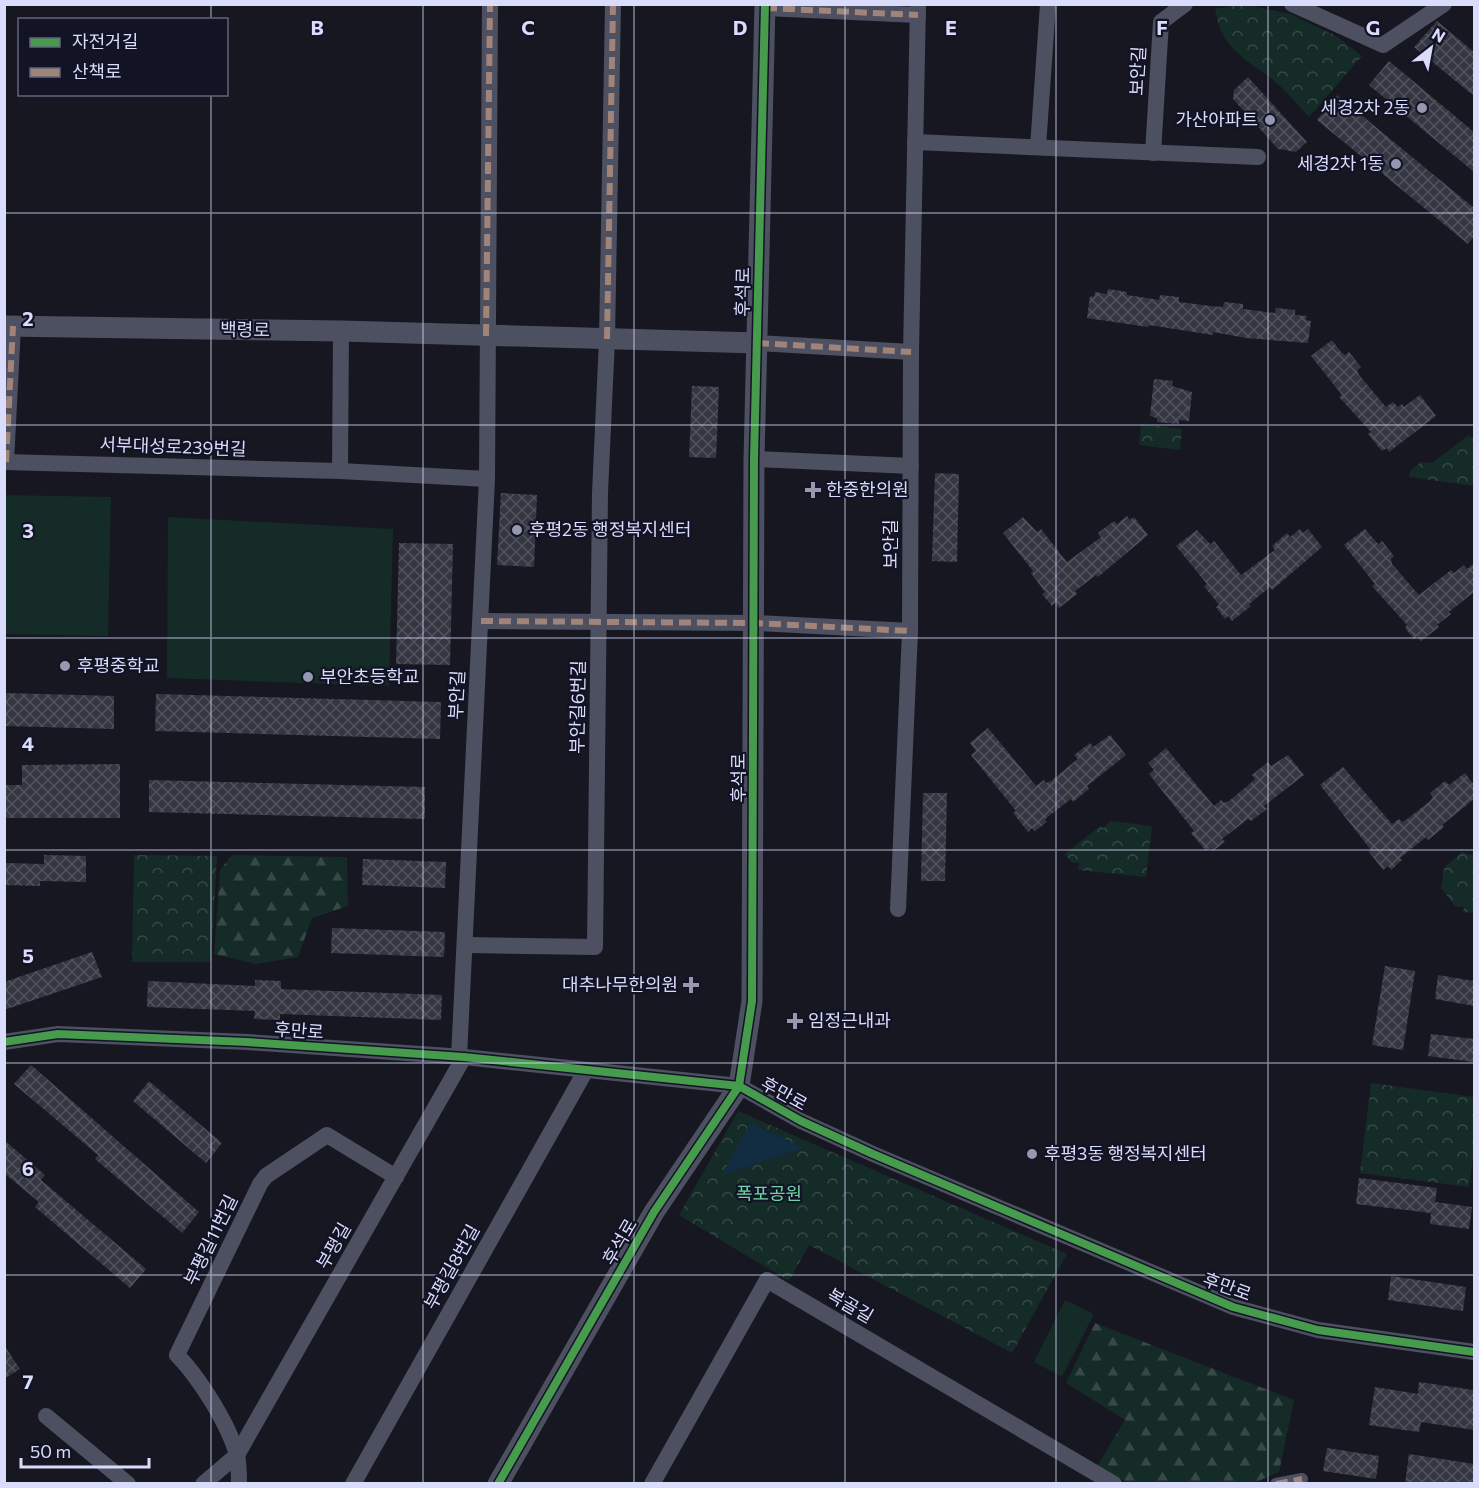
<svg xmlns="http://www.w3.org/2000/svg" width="1479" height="1488" font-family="Commissioner,'Noto Sans KR',sans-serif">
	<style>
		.green { fill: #152b27 }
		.forest { fill: url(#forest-firs) }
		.park { fill: url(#park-crowns) }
		.water { fill: #122d41 }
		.building { fill: url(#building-cross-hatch) }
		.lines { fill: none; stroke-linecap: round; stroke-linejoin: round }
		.pedestrian { stroke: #4c5060; stroke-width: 12 }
		.minor { stroke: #4c5060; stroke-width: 16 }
		.tertiary { stroke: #4c5060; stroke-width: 21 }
		.quiet { stroke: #a18479; stroke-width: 6; stroke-dasharray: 12 6; stroke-linecap: butt }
		.cycleway-casing { stroke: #121325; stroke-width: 11 }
		.cycleway { stroke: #469c4c; stroke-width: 8 }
		.grid { fill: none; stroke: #d9ddfb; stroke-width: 1.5; stroke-opacity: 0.55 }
		.poi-dot { fill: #9598af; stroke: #121325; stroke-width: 2 }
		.labels { text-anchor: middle; stroke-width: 4.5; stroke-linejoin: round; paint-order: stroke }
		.street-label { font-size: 18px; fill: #d9ddfb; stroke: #121325 }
		.poi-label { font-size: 18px; fill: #d9ddfb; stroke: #121325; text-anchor: start }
		.park-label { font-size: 18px; fill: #6dd4a3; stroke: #121325 }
		.grid-label { font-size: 20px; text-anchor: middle; font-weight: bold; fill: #d9ddfb; stroke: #121325; stroke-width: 4.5; stroke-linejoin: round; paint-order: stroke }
	</style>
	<defs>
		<pattern id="forest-firs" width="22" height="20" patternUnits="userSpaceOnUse" patternTransform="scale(1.5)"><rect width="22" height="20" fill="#152b27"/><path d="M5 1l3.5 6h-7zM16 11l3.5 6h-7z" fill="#364947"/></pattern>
		<pattern id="park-crowns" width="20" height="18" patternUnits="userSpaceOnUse" patternTransform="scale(1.5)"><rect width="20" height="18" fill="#152b27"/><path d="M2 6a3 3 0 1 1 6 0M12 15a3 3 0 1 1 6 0" fill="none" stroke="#364947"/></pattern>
		<pattern id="building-cross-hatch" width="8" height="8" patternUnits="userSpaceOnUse" patternTransform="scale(1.5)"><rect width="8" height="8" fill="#343642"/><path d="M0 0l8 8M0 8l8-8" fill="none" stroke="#51535e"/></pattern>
	</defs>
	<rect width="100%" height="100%" fill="#161721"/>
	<g class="green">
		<polygon points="5,495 111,497 108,636 5,634"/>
		<polygon points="168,517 393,529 389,686 167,678"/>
		<polygon points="1065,1300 1094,1314 1062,1377 1034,1362"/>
	</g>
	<g class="forest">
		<polygon points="232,855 347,857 348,906 312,918 298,957 256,964 214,954 220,870"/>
		<polygon points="1095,1323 1294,1400 1279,1472 1254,1483 1128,1483 1097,1466 1125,1420 1066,1383"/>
	</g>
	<g class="park">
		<path d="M1242 4 1290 14 1336 36 1362 56 1309 117C1299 106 1290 95 1280 86 1250 59 1223 55 1215 9Z"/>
		<polygon points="1141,424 1182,429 1180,450 1139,445"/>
		<polygon points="1469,435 1474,440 1474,486 1409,477 1410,471 1421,462 1432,463"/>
		<polygon points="1111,821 1152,826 1146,877 1078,870 1079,863 1071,862 1065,854 1100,826 1103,828"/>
		<polygon points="1462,852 1474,856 1474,913 1463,912 1464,907 1455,906 1441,888 1444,868"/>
		<polygon points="134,855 217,856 211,962 132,962"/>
		<polygon points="1371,1083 1474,1097 1474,1149 1469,1187 1360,1173"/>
		<polygon points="738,1111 1067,1254 1012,1353 809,1245 789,1281 679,1215"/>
	</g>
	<polygon class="water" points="750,1123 804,1148 722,1175"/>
	<g class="building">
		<polygon points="1437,21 1474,52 1474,96 1414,47"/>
		<polygon points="1389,61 1474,132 1474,172 1369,85"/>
		<polygon points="1248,77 1307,142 1296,152 1278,149 1233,99 1234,90"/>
		<polygon points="1337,95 1474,208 1474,236 1468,244 1317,120"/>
		<polygon points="1108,289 1127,292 1127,295 1159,300 1160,295 1179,297 1179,302 1211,306 1223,307 1224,302 1243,304 1243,309 1275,313 1276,308 1295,310 1295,315 1307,316 1306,320 1311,321 1308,343 1246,338 1213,332 1213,335 1149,325 1148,327 1087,318 1090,296 1094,297 1095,292 1107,294"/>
		<polygon points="1332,340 1341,352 1345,355 1349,352 1361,367 1357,370 1359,375 1386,407 1393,402 1398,407 1402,404 1404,407 1420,395 1436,416 1389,452 1387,448 1382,451 1368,434 1371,432 1339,397 1342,395 1311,356"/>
		<polygon points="1154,379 1173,381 1172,386 1192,392 1189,421 1179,420 1179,424 1157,422 1157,418 1150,416"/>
		<polygon points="692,386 719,387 716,458 689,457"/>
		<polygon points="935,473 959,474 957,562 932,561"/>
		<polygon points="501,493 537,495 534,567 497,565"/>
		<polygon points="1127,516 1130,520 1134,517 1148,535 1098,577 1096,575 1075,591 1077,594 1059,608 1055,603 1052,606 1042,594 1045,592 1031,573 1033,571 1003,533 1023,517 1037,532 1041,529 1067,562 1101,537 1098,533 1114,521 1117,524"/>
		<polygon points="1300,529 1303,533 1308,529 1322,547 1272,590 1270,587 1249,604 1251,606 1232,621 1229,616 1225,619 1216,607 1219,605 1204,586 1207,584 1176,546 1197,530 1210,544 1214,541 1241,575 1275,550 1272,546 1287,533 1290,537"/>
		<polygon points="1365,529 1378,544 1382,541 1394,556 1391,559 1392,564 1419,595 1451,570 1454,573 1464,565 1467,569 1474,563 1474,592 1449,612 1451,614 1437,625 1439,627 1421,641 1417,636 1414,639 1405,628 1407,625 1372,586 1375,584 1344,545"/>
		<polygon points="399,543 453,544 450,665 396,664"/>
		<polygon points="4,693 114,696 114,729 4,726"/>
		<polygon points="156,694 441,702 440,739 155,731"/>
		<polygon points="988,728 1036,786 1044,780 1046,783 1051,781 1074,762 1078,759 1074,755 1090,743 1093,747 1110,735 1126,755 1087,786 1089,789 1073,802 1071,799 1045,819 1047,822 1035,831 1032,828 1028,832 1013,813 1016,811 971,755 976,751 970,743"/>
		<polygon points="1166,748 1214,806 1221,800 1224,803 1229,801 1252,782 1255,779 1252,775 1268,762 1271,766 1288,755 1304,775 1264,806 1267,809 1251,821 1248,819 1222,839 1225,842 1213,851 1210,848 1206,851 1191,833 1194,831 1149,774 1154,770 1148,763"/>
		<polygon points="120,764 120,818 4,818 4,785 22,785 22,765"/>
		<polygon points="1343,767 1392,824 1399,819 1402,822 1406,820 1430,801 1433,797 1430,793 1445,781 1449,785 1465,773 1474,785 1474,799 1442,825 1444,827 1428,840 1426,837 1400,858 1402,860 1391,870 1388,866 1383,870 1369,852 1371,850 1320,785"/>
		<polygon points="149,780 425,787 425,819 149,812"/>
		<polygon points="923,793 947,793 945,881 921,881"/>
		<polygon points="44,855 86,856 86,882 40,881 40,886 4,885 4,863 44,864"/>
		<polygon points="363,859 446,862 445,888 362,885"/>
		<polygon points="332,928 445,932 444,957 331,953"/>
		<polygon points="92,952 102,977 4,1010 4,982"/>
		<polygon points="1385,966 1415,971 1403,1050 1372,1045"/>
		<polygon points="1438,975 1474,981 1474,1006 1435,999"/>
		<polygon points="255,980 281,981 281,989 442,995 441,1020 280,1014 280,1020 254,1019 255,1011 147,1007 148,981 255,986"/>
		<polygon points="1431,1034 1474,1039 1474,1062 1428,1056"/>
		<polygon points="31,1065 199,1212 182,1233 95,1159 98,1155 14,1084"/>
		<polygon points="149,1081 222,1143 206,1163 133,1101"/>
		<polygon points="4,1140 45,1175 41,1180 146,1269 130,1288 35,1207 39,1202 4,1173"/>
		<polygon points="1359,1178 1437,1188 1435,1202 1472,1207 1469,1229 1430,1224 1431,1213 1356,1204"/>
		<polygon points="1391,1276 1466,1287 1463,1311 1388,1300"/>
		<polygon points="4,1345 20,1369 4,1379"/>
		<polygon points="1419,1382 1474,1390 1474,1430 1421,1422 1419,1432 1369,1425 1375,1387 1418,1394"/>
		<polygon points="1327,1448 1379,1456 1376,1479 1323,1471"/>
		<polygon points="1409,1454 1474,1464 1474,1484 1405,1484"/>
	</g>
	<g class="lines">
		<polyline class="pedestrian" points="1276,1484 1302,1479"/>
		<g class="minor">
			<polyline points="1292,4 1383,45 1444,4"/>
			<polyline points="765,8 918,15"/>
			<polyline points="915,142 1258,157"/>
			<polyline points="1038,147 1048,4"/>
			<polyline points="1153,153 1161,22 1185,4"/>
			<polyline points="757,343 911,352"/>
			<polyline points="754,459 911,466"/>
			<polyline points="4,462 340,471 487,479"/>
			<polyline points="6,462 13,326"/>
			<polyline points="340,471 341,331"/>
			<polyline points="481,621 755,623 910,631"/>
			<polyline points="898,909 910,631 911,352 918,4"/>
			<polyline points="466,945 595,947 600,493 607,339 613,4"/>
			<polyline points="4,1042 58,1034 247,1042 464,1057 739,1086 801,1121 873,1154 1233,1307 1318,1330 1474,1352"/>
			<polyline points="459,1057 487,479 490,4"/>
			<polyline points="46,1416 128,1484"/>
			<polyline points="203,1484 237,1455 464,1057"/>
			<path d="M239 1484C239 1475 239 1464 237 1455 229 1425 199 1377 177 1355L260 1184 266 1176 327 1135 396 1177"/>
			<polyline points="353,1484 586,1070"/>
			<polyline points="652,1484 767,1280 1114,1484"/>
		</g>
		<g class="tertiary">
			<polyline points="4,326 341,331 757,343"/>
			<polyline points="498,1484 654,1212 739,1086 752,1001 754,459 765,4"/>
		</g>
		<g class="quiet">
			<polyline points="765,8 918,15"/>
			<polyline points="486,336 490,4"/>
			<polyline points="607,339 613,4"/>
			<polyline points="757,343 911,352"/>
			<polyline points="6,462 13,326"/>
			<polyline points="481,621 755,623 910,631"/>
			<polyline points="1276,1484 1302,1479"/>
		</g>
		<g class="cycleway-casing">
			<g id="cycleway">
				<polyline points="4,1042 58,1034 247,1042 464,1057 739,1086 801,1121 873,1154 1233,1307 1318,1330 1474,1352"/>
				<polyline points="498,1484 654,1212 739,1086 752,1001 754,459 765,4"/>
			</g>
		</g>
		<use href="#cycleway" class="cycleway"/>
	</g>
	<path class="grid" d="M211 4V20M423 4V1484M634 4V1484M845 4V1484M1056 4V1484M1268 4V1484M211 94V1484M4 213H1474M4 425H1474M4 638H1474M4 850H1474M4 1063H1474M4 1275H1474"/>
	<g class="poi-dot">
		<circle cx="1422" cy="108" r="6"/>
		<circle cx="1270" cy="120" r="6"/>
		<circle cx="1396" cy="164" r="6"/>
		<path d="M810 481h6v6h6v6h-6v6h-6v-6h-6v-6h6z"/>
		<circle cx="517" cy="530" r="6"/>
		<circle cx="65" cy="666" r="6"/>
		<circle cx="308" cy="677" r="6"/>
		<path d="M688 976h6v6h6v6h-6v6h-6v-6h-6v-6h6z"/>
		<path d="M792 1012h6v6h6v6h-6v6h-6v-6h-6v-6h6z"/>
		<circle cx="1032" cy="1154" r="6"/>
	</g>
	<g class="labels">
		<g class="street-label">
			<text transform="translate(1138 71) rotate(-87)" y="6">보안길</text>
			<text transform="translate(743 292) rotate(-89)" y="6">후석로</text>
			<text transform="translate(245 330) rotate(1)" y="6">백령로</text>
			<text transform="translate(173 447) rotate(2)" y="6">서부대성로239번길</text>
			<text transform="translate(891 544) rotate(-90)" y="6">보안길</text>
			<text transform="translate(457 695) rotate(-87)" y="6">부안길</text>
			<text transform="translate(578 707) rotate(-89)" y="6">부안길6번길</text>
			<text transform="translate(739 778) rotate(-90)" y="6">후석로</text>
			<text transform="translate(299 1031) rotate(4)" y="6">후만로</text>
			<text transform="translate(784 1094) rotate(29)" y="6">후만로</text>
			<text transform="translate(211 1240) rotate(-64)" y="6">부평길11번길</text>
			<text transform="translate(620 1242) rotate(-60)" y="6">후석로</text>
			<text transform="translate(334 1246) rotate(-60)" y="6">부평길</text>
			<text transform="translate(452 1267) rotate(-61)" y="6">부평길8번길</text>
			<text transform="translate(1227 1287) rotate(20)" y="6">후만로</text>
			<text transform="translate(850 1306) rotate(30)" y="6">복골길</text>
		</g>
		<g class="poi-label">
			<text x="1410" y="114" text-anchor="end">세경2차 2동</text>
			<text x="1258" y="126" text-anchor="end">가산아파트</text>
			<text x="1384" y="170" text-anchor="end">세경2차 1동</text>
			<text x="826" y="496">한중한의원</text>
			<text x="529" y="536">후평2동 행정복지센터</text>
			<text x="77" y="672">후평중학교</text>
			<text x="320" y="683">부안초등학교</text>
			<text x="678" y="991" text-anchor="end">대추나무한의원</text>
			<text x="808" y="1027">임정근내과</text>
			<text x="1044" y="1160">후평3동 행정복지센터</text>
		</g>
		<g class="park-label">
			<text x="769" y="1200">폭포공원</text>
		</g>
	</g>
	<g class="grid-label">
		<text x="317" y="35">B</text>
		<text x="528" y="35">C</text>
		<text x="740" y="35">D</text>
		<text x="951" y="35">E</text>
		<text x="1162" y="35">F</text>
		<text x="1373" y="35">G</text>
		<text x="28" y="326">2</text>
		<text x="28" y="538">3</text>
		<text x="28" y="751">4</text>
		<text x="28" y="963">5</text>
		<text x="28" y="1176">6</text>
		<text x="28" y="1389">7</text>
	</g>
	<rect width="1479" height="1488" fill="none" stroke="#d9ddfb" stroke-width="12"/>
	<rect x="18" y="18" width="210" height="78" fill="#121325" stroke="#62647b" stroke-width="1.5"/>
	<rect x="30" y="38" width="30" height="9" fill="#469c4c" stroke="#62647b" stroke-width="1.5"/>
	<text x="72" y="48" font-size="18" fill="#d9ddfb">자전거길</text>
	<rect x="30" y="68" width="30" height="9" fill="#a18479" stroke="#62647b" stroke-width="1.5"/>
	<text x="72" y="78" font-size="18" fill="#d9ddfb">산책로</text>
	<g transform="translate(1431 48) rotate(31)" stroke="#121325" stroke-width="4.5" paint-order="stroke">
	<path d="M0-4.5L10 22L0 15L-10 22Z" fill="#d9ddfb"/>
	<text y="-9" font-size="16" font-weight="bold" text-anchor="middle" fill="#d9ddfb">N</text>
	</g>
	<path d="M21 1458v9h128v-9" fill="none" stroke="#d9ddfb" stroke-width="3"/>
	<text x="30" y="1458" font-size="18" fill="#d9ddfb" stroke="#121325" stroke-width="4.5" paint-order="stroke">50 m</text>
</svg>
